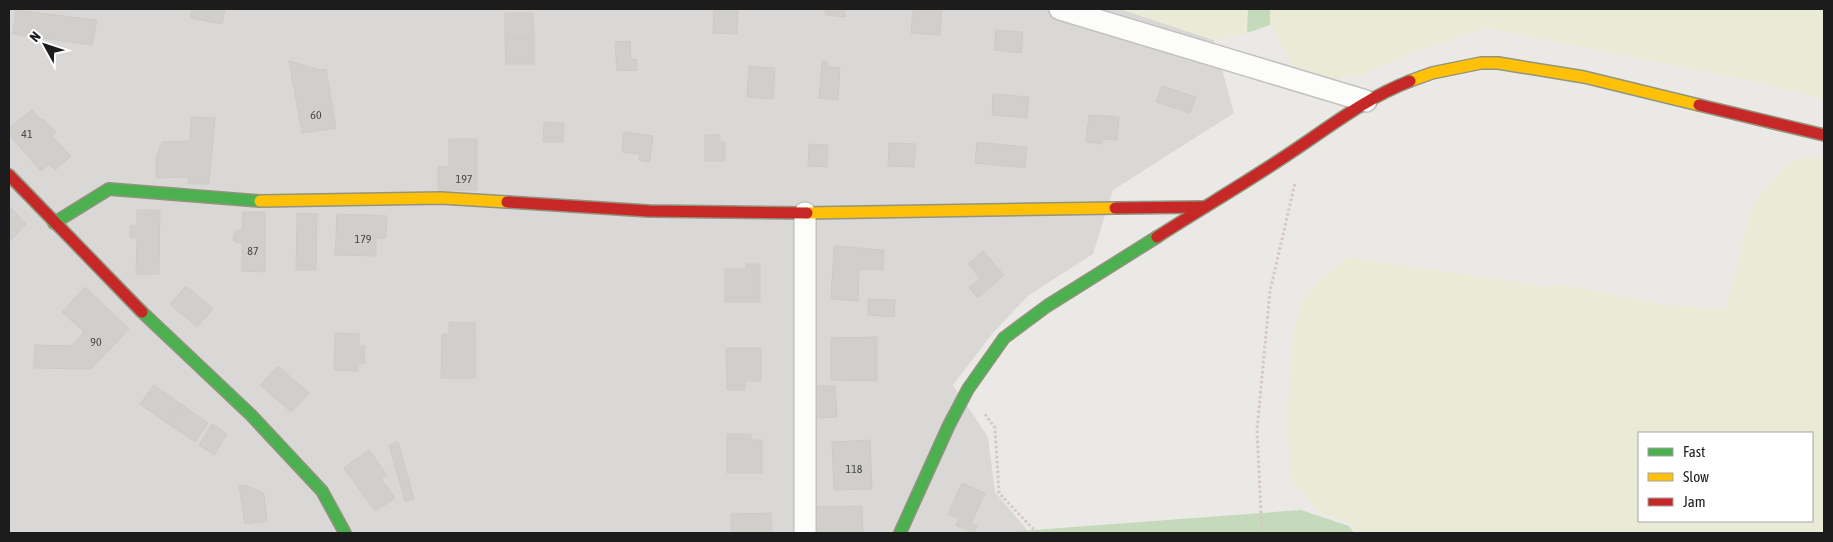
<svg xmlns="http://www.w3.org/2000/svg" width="1833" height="542" font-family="'Asap Condensed',sans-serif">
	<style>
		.residential { fill: #dad8d6 }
		.farmland { fill: #eaebd7; fill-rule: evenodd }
		.forest { fill: #c5daba }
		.building { fill: #d1cfcc; stroke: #cecac6 }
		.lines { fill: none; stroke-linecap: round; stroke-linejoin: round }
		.street-casing { stroke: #c3c2c1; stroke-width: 24 }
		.fast-casing { stroke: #92947d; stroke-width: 14 }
		.slow-casing { stroke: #92947d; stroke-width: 14 }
		.jam-casing { stroke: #92947d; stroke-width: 14 }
		.path { stroke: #d6c7c4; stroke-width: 3; stroke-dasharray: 2.5 2.5; stroke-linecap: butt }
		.street { stroke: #fcfcfb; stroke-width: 21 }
		.fast { stroke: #4caf50; stroke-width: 11 }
		.slow { stroke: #ffc107; stroke-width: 11 }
		.jam { stroke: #c62828; stroke-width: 11 }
		.labels { text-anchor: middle; stroke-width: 5; stroke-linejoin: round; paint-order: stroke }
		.number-label { font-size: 12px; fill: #494948 }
	</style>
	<rect width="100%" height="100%" fill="#ebe9e5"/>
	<polygon class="residential" points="9,9 1120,9 1214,40 1234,113 1113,190 1093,254 1029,295 992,334 953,385 988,437 995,492 1028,531 993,533 9,533"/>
	<g class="farmland">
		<polygon points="1120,9 1248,9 1247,33 1214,40"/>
		<polygon points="1269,9 1824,9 1824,99 1752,81 1487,28 1421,49 1360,75 1327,80 1294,68 1268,20"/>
		<path d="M1810 156 1824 158V533H1358L1345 520 1319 513 1291 480 1287 421 1293 334 1301 304 1323 276 1350 257 1548 287 1564 285 1665 305 1725 309 1734 277 1751 209 1763 190 1788 164ZM1639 433H1812V521H1639Z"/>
	</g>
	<g class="forest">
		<polygon points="1248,9 1270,9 1270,25 1247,33"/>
		<polygon points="1301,510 1349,526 1354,533 993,533"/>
	</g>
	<g class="building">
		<polygon points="192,9 225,9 222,24 190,18"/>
		<polygon points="714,9 738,9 737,34 713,33"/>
		<polygon points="825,9 845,9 845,17 825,15"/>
		<polygon points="913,9 942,9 940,35 911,33"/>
		<polygon points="16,10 97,20 92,45 13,34"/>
		<polygon points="505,13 533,13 534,38 505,38"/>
		<polygon points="996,30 1023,32 1021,53 994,50"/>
		<polygon points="505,38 534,38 534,64 506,64"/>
		<polygon points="630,41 631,60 636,59 637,70 617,71 615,42"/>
		<polygon points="289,61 321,70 326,69 336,128 302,133"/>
		<polygon points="822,61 828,62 827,67 840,68 838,100 819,98"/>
		<polygon points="749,66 775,68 773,99 747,97"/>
		<polygon points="1162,86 1196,97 1190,113 1156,102"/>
		<polygon points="993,94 1029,97 1027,118 992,115"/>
		<polygon points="32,110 41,120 43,119 56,132 52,136 71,156 55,170 49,164 41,171 9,135 9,128"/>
		<polygon points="1089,115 1119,117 1117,140 1103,139 1102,144 1086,142"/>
		<polygon points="191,117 215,118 209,184 188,184 188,177 156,178 156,157 162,142 190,141"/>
		<polygon points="544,122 564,123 563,142 543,142"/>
		<polygon points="624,132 653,136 650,162 639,160 640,154 622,152"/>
		<polygon points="705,135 720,135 720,142 725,142 725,161 705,161"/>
		<polygon points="449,139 477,139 477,190 438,190 438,166 449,167"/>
		<polygon points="977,142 1027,147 1025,168 975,163"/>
		<polygon points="889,143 916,144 914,167 888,166"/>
		<polygon points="809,144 828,145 827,167 808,166"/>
		<polygon points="10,207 26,224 9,242 9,208"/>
		<polygon points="137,210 160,210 159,274 136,274 137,238 130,238 130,226 137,226"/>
		<polygon points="243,212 265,212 265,272 242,271 242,243 237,243 233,240 234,234 237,230 242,231"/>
		<polygon points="297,213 317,214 316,270 296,270"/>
		<polygon points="337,214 387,216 386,238 376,238 376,256 335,255"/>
		<polygon points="834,246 884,250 883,270 861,269 859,271 858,301 831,299"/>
		<polygon points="983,251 1004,275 978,298 969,288 980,278 968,264"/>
		<polygon points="746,264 760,264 760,302 725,302 725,269 746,269"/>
		<polygon points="186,286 213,309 197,327 170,304"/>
		<polygon points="85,287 129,329 91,369 34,368 35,345 72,346 84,332 62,312"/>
		<polygon points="868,299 895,300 894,317 868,315"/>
		<polygon points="449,322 475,323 476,378 441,378 442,334 449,335"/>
		<polygon points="335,333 359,334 359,346 365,346 364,364 358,364 358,371 334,370"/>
		<polygon points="877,337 877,381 831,380 831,338"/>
		<polygon points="726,348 761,348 761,381 745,381 745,390 727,390"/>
		<polygon points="278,366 309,393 291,412 260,385"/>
		<polygon points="154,385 181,404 167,423 140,404"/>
		<polygon points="812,386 835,386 837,417 813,418"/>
		<polygon points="181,404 208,423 195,442 167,423"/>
		<polygon points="212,424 227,434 214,455 199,445"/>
		<polygon points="727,434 751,434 751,440 762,440 762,473 727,473"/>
		<polygon points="870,440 872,489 834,490 832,442"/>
		<polygon points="398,442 414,499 405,501 389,445"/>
		<polygon points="369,450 387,475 381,479 395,498 375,511 344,468"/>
		<polygon points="962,483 985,493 971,523 977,526 973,533 956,525 959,519 948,514"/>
		<polygon points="244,485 262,492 264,494 267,521 245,524 239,486"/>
		<polygon points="862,506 863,533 815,533 815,507"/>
		<polygon points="771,513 772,533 731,533 731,514"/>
	</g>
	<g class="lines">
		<g class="street-casing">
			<g id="street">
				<polyline points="1060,9 1366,101"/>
				<polyline points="805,213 805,533"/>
			</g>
		</g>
		<g class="fast-casing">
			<g id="fast">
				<polyline points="54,223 109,189 260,201"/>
				<polyline points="142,312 251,415 322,491 345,533"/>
				<polyline points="900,533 949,425 968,389 1004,338 1047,306 1157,237"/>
			</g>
		</g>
		<g class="slow-casing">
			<g id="slow">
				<polyline points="1410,81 1432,73 1481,63 1498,63 1584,77 1699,105"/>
				<polyline points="260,201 441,198 507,202"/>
				<polyline points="807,213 1115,208"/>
			</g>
		</g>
		<g class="jam-casing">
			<g id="jam">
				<polyline points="1699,105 1824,135"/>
				<polyline points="9,175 142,312"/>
				<polyline points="507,202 649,211 807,213"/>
				<polyline points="1115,208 1204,207"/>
				<path d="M1157 237C1202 208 1249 181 1293 151 1332 125 1366 98 1410 81"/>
			</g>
		</g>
		<g class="path">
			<polyline points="985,414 995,428 999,493 1037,533"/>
			<polyline points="1262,533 1257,430 1270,291 1295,183"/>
		</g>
		<use href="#street" class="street"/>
		<use href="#fast" class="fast"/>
		<use href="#slow" class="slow"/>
		<use href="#jam" class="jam"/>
	</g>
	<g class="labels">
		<g class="number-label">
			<text x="316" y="119">60</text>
			<text x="27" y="138">41</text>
			<text x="464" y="183">197</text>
			<text x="363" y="243">179</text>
			<text x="253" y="255">87</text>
			<text x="96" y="346">90</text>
			<text x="854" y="473">118</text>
		</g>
	</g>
	<rect width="1833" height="542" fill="none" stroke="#1c1c1c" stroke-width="20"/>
	<rect x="1638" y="432" width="175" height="90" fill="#ffffff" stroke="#a4a4a4"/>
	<rect x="1648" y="448" width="25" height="8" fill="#4caf50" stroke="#a4a4a4"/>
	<text x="1683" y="457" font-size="15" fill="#1c1c1c">Fast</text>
	<rect x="1648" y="473" width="25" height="8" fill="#ffc107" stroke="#a4a4a4"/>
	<text x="1683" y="482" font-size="15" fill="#1c1c1c">Slow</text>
	<rect x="1648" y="498" width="25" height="8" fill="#c62828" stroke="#a4a4a4"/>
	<text x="1683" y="507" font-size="15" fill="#1c1c1c">Jam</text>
	<g transform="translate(45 45) rotate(310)" stroke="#ffffff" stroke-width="4" paint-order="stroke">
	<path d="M0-4L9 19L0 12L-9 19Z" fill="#1c1c1c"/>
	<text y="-8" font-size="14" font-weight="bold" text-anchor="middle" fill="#1c1c1c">N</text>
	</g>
</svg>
